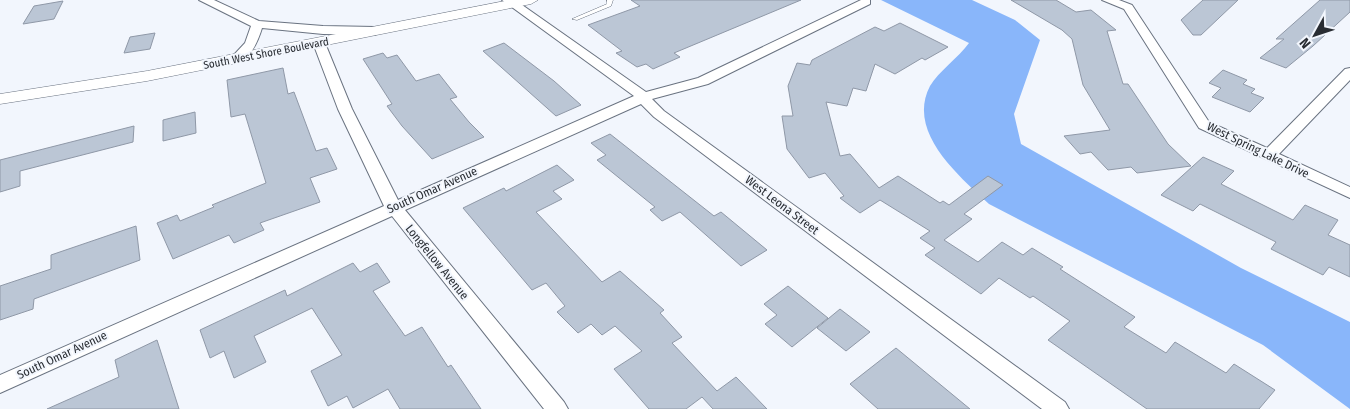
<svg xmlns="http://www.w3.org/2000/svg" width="1350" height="409" font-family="'Fira Sans Condensed',sans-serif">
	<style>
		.water { fill: #89b6fa }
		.building { fill: #bbc6d5; stroke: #8f98a7 }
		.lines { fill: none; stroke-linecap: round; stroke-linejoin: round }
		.service-casing { stroke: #6a7381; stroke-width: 1 }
		.minor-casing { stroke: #6a7381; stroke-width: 2 }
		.tertiary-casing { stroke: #6a7381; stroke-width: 1 }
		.service { fill: #fff; fill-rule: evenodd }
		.minor { fill: #fff; fill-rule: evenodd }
		.tertiary { fill: #fff; fill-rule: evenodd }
		.labels { text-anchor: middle; stroke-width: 4; stroke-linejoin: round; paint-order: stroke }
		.far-street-label { font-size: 11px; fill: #292d33; stroke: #f2f6fd }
		.street-label { font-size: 12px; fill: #292d33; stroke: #f2f6fd }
	</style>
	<rect width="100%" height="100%" fill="#f2f6fd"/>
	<path class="water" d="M881 0H972L1015 20 1040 40 1014 114 1021 144 1241 268 1350 322V409L1263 345 989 204C959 176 906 132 930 86 938 72 959 57 969 43Z"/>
	<g class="building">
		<polygon points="631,0 801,0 674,53 680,57 653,69 646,64 637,67 616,53 622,51 588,25 640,6"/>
		<polygon points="1011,0 1056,0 1076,12 1091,10 1116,30 1107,31 1123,84 1128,84 1168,144 1191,166 1137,173 1131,167 1108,170 1091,152 1080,154 1064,136 1110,130 1083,85 1072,39 1062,30"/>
		<polygon points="1203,0 1238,0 1201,35 1193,35 1181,20"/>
		<polygon points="1320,0 1350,0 1350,12 1313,46 1286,68 1260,58 1284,39 1276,39"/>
		<polygon points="63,1 54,19 23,24 34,6"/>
		<polygon points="900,23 948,47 925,60 922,58 895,74 875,64 866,91 853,88 847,106 826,102 840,156 850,154 879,188 898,176 940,203 943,201 949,205 988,176 1003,185 964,214 972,219 944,240 978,262 1002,242 1023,255 1032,248 1063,267 1060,269 1135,317 1124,327 1166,353 1175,342 1226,373 1234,364 1275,390 1259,409 1147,409 1048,340 1070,321 1033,296 1030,298 999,278 981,294 925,255 935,248 920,238 930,231 880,200 860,213 840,198 844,196 825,173 809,178 787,149 782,116 793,116 788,86 797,63 810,65 812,60 875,27 884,31"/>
		<polygon points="155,33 150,49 124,53 130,37"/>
		<polygon points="504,43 554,81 581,105 556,116 483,51"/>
		<polygon points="383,53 387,58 397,55 416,81 439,74 457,97 450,99 469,122 484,137 432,159 402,126 387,106 392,104 363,59"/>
		<polygon points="283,68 288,94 294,92 316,151 327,148 337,169 310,178 320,202 260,223 264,230 234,243 229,235 173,259 157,223 177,215 180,221 214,207 212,205 266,183 245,114 231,117 227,80"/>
		<polygon points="1223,70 1247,80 1243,84 1255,89 1251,93 1264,98 1250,112 1212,97 1221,88 1209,83"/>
		<polygon points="195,112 196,133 163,141 163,120"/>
		<polygon points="134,126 133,142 20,171 20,186 0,192 0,160"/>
		<polygon points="610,134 714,216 721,212 767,250 741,266 680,212 662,221 650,210 655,207 597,160 606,155 591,143"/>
		<polygon points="1203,157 1234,171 1221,184 1293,220 1305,205 1338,220 1328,235 1350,245 1350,277 1329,267 1323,275 1271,249 1276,242 1200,204 1193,211 1161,195"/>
		<polygon points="557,165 574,180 553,191 562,199 536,212 602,282 620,271 664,310 660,313 682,337 672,343 717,391 736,377 767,409 713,409 702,397 686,409 649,409 614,369 642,351 615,326 602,335 591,324 578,333 557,312 565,306 546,283 532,290 463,208 504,188 506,191"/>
		<polygon points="136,226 140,260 34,299 33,309 0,320 0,286 51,269 51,255"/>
		<polygon points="353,263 360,272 377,263 390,282 373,291 405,336 422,327 448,367 451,365 481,409 400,409 388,389 353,408 347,396 328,406 311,371 342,355 312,308 254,336 266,362 234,378 224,351 210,358 200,330 285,290 287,296"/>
		<polygon points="788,286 828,318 792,347 765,324 777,315 764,304"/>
		<polygon points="840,309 870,332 846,351 817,328"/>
		<polygon points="157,340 179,409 47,409 119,377 115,360"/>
		<polygon points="896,348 970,409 878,409 850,384"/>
	</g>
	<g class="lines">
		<g class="service-casing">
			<polygon id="service" points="607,0 613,0 611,6 577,20 572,19 607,4"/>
		</g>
		<g class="minor-casing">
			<g id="minor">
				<path d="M199 0H214L259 21 323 26 375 27 381 31 375 35 323 34 262 28C258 41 251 59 236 63L230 59 245 43 251 26Z"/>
				<polygon points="502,0 515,0 646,92 698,78 861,0 870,0 870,4 708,84 652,99 664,111 1065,402 1069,409 1042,409 654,117 641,104 405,210 564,402 568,409 544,409 392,216 0,393 0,375 384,206 338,109 313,43 315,40 323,40 325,43 352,109 398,200 634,96"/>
				<polygon points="1102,0 1119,0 1132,5 1209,122 1267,148 1345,69 1350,68 1350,80 1279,154 1350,187 1350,198 1199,128 1124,9"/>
			</g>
		</g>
		<g class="tertiary-casing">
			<polygon id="tertiary" points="510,0 538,0 531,4 147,81 0,104 0,94 147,71"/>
		</g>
		<use href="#service" class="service"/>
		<use href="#minor" class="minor"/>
		<use href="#tertiary" class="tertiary"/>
	</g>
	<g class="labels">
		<g class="far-street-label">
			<text transform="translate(266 53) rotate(-11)" y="4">South West Shore Boulevard</text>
		</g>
		<g class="street-label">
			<text transform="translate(1258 150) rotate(26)" y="4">West Spring Lake Drive</text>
			<text transform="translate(432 190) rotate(-24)" y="4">South Omar Avenue</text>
			<text transform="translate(782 205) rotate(37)" y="4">West Leona Street</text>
			<text transform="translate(437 262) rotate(51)" y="4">Longfellow Avenue</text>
			<text transform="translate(62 355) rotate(-25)" y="4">South Omar Avenue</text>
		</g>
	</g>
	<g transform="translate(1315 35) rotate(230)" stroke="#f2f6fd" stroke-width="4" paint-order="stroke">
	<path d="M0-4L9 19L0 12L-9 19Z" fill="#292d33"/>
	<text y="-8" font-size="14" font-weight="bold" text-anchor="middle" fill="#292d33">N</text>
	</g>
</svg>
